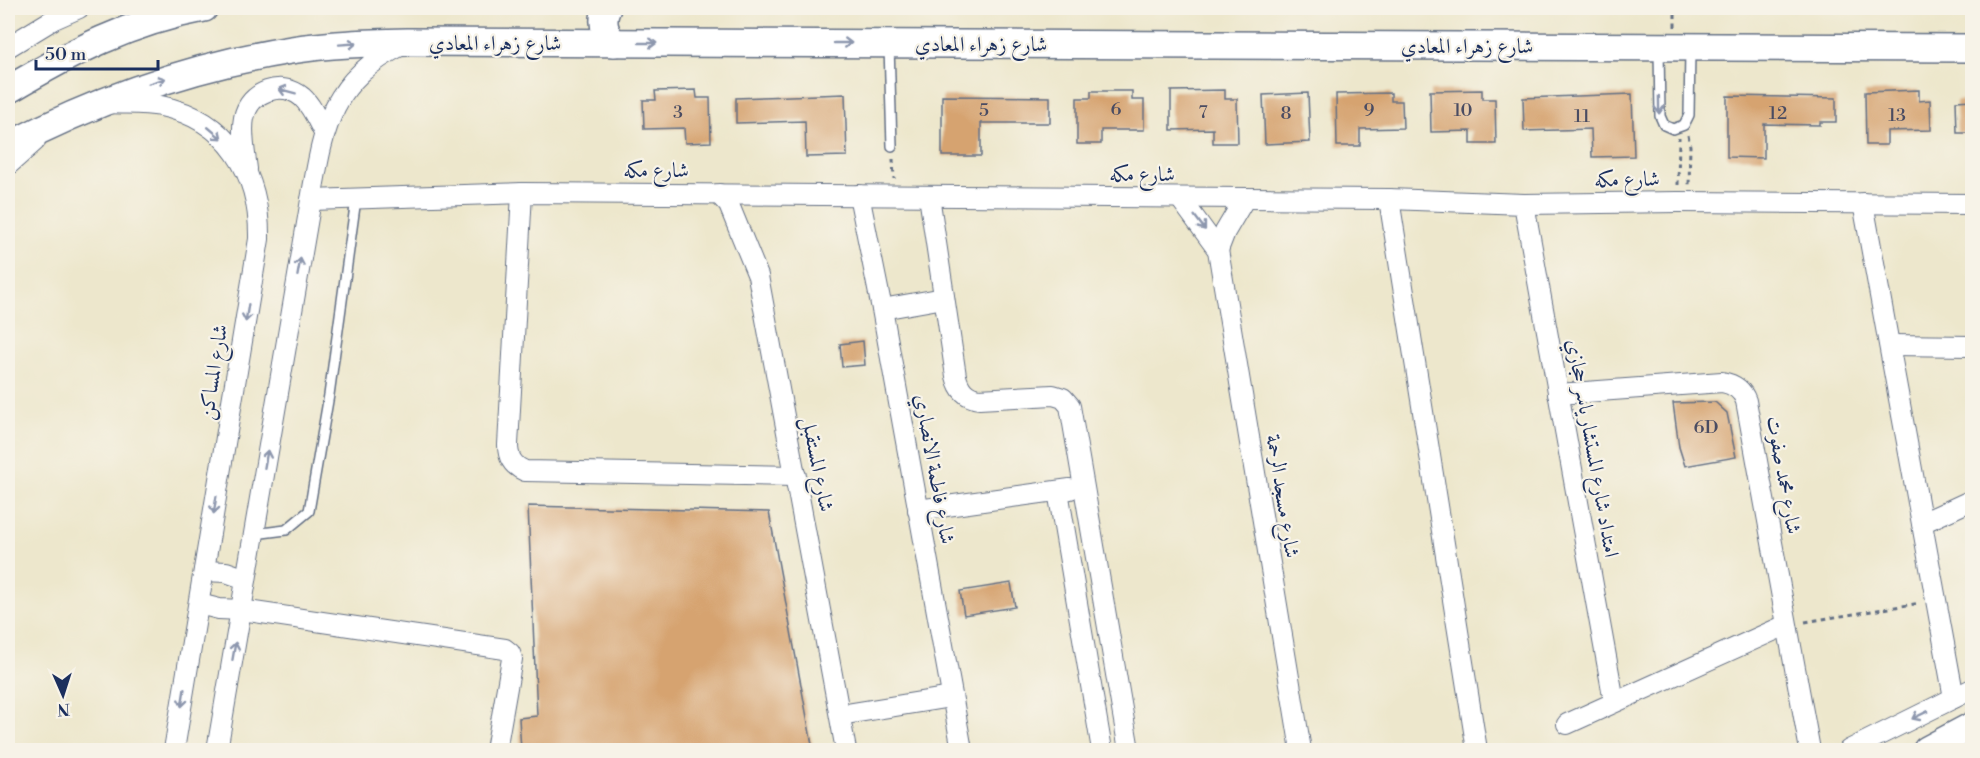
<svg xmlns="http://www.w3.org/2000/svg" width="1980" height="758" font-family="'Libre Bodoni',Amiri,serif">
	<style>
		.building { fill: #d6a36f }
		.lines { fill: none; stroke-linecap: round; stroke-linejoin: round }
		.service-casing { stroke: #646f84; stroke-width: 12 }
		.minor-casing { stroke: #646f84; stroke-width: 22 }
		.secondary-casing { stroke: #646f84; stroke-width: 30 }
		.path { stroke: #646f84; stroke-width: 3; stroke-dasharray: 4.5 4.5; stroke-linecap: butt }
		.service { stroke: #fff; stroke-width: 9 }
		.minor { stroke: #fff; stroke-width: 20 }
		.secondary { stroke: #fff; stroke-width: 27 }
		.oneway { stroke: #8d97ae }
		.labels { text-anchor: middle; stroke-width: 4.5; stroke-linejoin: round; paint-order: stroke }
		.number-label { font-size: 18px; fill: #4a4c62 }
		.street-label { font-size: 21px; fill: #1b2f5e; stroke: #f7f3e8 }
	</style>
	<rect width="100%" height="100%" fill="#f7f3e8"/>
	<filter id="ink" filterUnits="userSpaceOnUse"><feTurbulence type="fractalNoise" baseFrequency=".0167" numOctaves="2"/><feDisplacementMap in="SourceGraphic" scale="12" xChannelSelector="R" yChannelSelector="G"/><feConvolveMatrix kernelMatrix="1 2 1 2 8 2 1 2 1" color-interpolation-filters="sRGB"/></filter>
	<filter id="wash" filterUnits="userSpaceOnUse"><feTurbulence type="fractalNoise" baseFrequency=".008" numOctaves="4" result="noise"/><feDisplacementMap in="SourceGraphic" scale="24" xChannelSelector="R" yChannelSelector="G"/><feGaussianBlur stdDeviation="1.35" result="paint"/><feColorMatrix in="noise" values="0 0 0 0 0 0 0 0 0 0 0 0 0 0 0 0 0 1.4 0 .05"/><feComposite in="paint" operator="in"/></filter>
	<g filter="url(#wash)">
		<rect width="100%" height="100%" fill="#ede7cc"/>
		<g id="blocks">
			<g class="building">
				<polygon points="696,90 697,98 710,98 711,142 685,143 684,128 644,129 643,100 656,100 655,91"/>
				<polygon points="1225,90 1225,99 1237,99 1238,143 1213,143 1213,129 1171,130 1171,91"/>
				<polygon points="1482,90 1482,99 1495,99 1496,144 1471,144 1471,131 1431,132 1430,91"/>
				<polygon points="1919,90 1919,101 1930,100 1931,130 1887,131 1887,145 1866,145 1865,92"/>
				<polygon points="1091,91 1132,91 1132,100 1144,100 1144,130 1101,130 1101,144 1077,144 1077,98 1091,98"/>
				<polygon points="1308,93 1310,142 1265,144 1263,95"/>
				<polygon points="1391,93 1391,101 1402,101 1403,128 1360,129 1360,146 1337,146 1336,94"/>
				<polygon points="845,94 847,156 806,157 805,121 736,123 736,98"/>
				<polygon points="1632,94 1634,156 1592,157 1591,129 1524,131 1523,98"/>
				<polygon points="942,96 1050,97 1050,123 981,123 981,156 942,156"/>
				<polygon points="1727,96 1836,98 1836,122 1820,122 1820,125 1764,124 1764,158 1727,157"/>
				<polygon points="1972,100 1972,133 1957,133 1956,101"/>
				<polygon points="863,341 865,365 842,367 840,344"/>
				<polygon points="1715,402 1727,413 1736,457 1685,466 1679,447 1673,403"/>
				<polygon points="528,506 769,512 813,750 521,750 519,718 537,716"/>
				<polygon points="1011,583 1015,607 964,615 960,591"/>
			</g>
		</g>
	</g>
	<g filter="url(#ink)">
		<use href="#blocks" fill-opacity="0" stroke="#646f84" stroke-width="1.5"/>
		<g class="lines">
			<g class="service-casing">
				<g id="service">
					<polyline points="889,46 892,146"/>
					<polyline points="1659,49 1660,116 1664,125 1673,129 1684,125 1689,115 1690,50"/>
					<polyline points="254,534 286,530 309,511 329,395 356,199"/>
				</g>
			</g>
			<g class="minor-casing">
				<g id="minor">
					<polyline points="8,47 54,19 79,8"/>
					<path d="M110 103C126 104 144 103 161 106 228 120 260 173 259 239L174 750"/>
					<polyline points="8,165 35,141"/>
					<path d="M247 169C245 153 241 133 244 118 249 91 282 80 302 97 312 106 318 121 324 133"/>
					<path d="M522 193 508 445C508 458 513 466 525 471L796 476"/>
					<polyline points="719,194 729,205 758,276 846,750"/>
					<polyline points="859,195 882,309 962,750"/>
					<path d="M929 196 956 376C959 389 966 397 979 399L1053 395 1063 398 1070 406 1129 750"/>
					<polyline points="1180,198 1218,250 1301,750"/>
					<polyline points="1389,199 1477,750"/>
					<polyline points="311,200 522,193 1389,199 1524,204 1678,202 1972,204"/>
					<polyline points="1863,203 1954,698"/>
					<polyline points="1524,204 1614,701"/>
					<polyline points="1218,250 1225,232 1245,198"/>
					<polyline points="882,309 944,298"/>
					<polyline points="1890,345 1972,346"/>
					<path d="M1558 394 1722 382C1733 384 1742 389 1746 401L1810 750"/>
					<polyline points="1058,491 1102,750"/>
					<polyline points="918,510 1070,489"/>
					<polyline points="1922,523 1972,500"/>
					<polyline points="204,571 226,572 246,579"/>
					<polyline points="199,604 219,609 241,610 505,649 510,653 512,659 496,750"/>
					<polyline points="840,715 951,697"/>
					<polyline points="1567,724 1786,625"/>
					<path d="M217 750 311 200C324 126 330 81 404 44"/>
					<polyline points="1849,750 1972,689"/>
				</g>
			</g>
			<g class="secondary-casing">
				<g id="secondary">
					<path d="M607 8C601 21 604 32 614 43"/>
					<path d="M8 90C72 52 129 22 204 8"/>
					<path d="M8 146C98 99 190 66 291 50 329 44 369 43 408 42L1972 48"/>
					<polyline points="1927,750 1972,726"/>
				</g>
			</g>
			<g class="path">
				<polyline points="1675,27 1675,8"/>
				<polyline points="1688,135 1690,146 1689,186"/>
				<polyline points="893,159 894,179"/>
				<polyline points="1678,185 1679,138"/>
				<polyline points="1805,622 1920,603"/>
			</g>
			<use href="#service" class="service"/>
			<use href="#minor" class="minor"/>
			<use href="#secondary" class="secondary"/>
		</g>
		<defs><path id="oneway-shaft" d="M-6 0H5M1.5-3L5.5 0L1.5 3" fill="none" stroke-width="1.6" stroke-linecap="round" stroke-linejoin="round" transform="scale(1.5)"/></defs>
		<g class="oneway">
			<use href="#oneway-shaft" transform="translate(648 43)"/>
			<use href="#oneway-shaft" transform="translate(843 43)"/>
			<use href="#oneway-shaft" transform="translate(348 44) rotate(-4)"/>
			<use href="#oneway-shaft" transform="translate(157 81) rotate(-17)"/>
			<use href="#oneway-shaft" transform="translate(287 91) rotate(-165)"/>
			<use href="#oneway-shaft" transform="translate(1659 105) rotate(89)"/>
			<use href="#oneway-shaft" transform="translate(215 133) rotate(40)"/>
			<use href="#oneway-shaft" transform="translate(1200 223) rotate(53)"/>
			<use href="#oneway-shaft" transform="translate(299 267) rotate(-80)"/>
			<use href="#oneway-shaft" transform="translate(247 313) rotate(99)"/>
			<use href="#oneway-shaft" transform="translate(266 459) rotate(-80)"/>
			<use href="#oneway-shaft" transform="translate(215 505) rotate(99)"/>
			<use href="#oneway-shaft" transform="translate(234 651) rotate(-80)"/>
			<use href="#oneway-shaft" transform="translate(183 698) rotate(99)"/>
			<use href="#oneway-shaft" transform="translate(1920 715) rotate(154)"/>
		</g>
	</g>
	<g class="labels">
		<g class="number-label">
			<text x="1116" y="115">6</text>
			<text x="984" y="116">5</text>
			<text x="1369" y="116">9</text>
			<text x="1463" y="116">10</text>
			<text x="678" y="118">3</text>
			<text x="1203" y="118">7</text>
			<text x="1286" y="119">8</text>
			<text x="1778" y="119">12</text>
			<text x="1897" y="121">13</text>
			<text x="1582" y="122">11</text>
			<text x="1706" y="433">6D</text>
		</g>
		<g class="street-label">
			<text x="495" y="50">شارع زهراء المعادي</text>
			<text x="981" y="51">شارع زهراء المعادي</text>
			<text x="1467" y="53">شارع زهراء المعادي</text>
			<text x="656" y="177">شارع مكه</text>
			<text x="1142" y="181">شارع مكه</text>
			<text transform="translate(1627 179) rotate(-1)" y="7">شارع مكه</text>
			<text transform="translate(213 372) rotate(-81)" y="7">شارع المساكن</text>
			<text transform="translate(1593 448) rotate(80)" y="7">امتداد شارع المستشار ياسر حجازي</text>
			<text transform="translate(818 464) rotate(79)" y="7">شارع المستقبل</text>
			<text transform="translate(935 469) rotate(80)" y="7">شارع فاطمة الانصاري</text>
			<text transform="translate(1784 475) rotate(80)" y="7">شارع محمد صفوت</text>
			<text transform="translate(1283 496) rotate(81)" y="7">شارع مسجد الرحمة</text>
		</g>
	</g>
	<rect width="1980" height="758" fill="none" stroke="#f7f3e8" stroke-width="30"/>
	<g transform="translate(63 695) rotate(177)" stroke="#f7f3e8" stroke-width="4.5" paint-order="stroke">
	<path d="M0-4.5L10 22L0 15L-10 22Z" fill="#1b2f5e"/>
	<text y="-9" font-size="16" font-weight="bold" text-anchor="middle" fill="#1b2f5e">N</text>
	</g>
	<path d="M36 60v9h122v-9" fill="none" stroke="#1b2f5e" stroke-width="3"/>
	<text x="45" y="60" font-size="18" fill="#1b2f5e" stroke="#f7f3e8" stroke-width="4.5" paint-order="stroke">50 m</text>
</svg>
